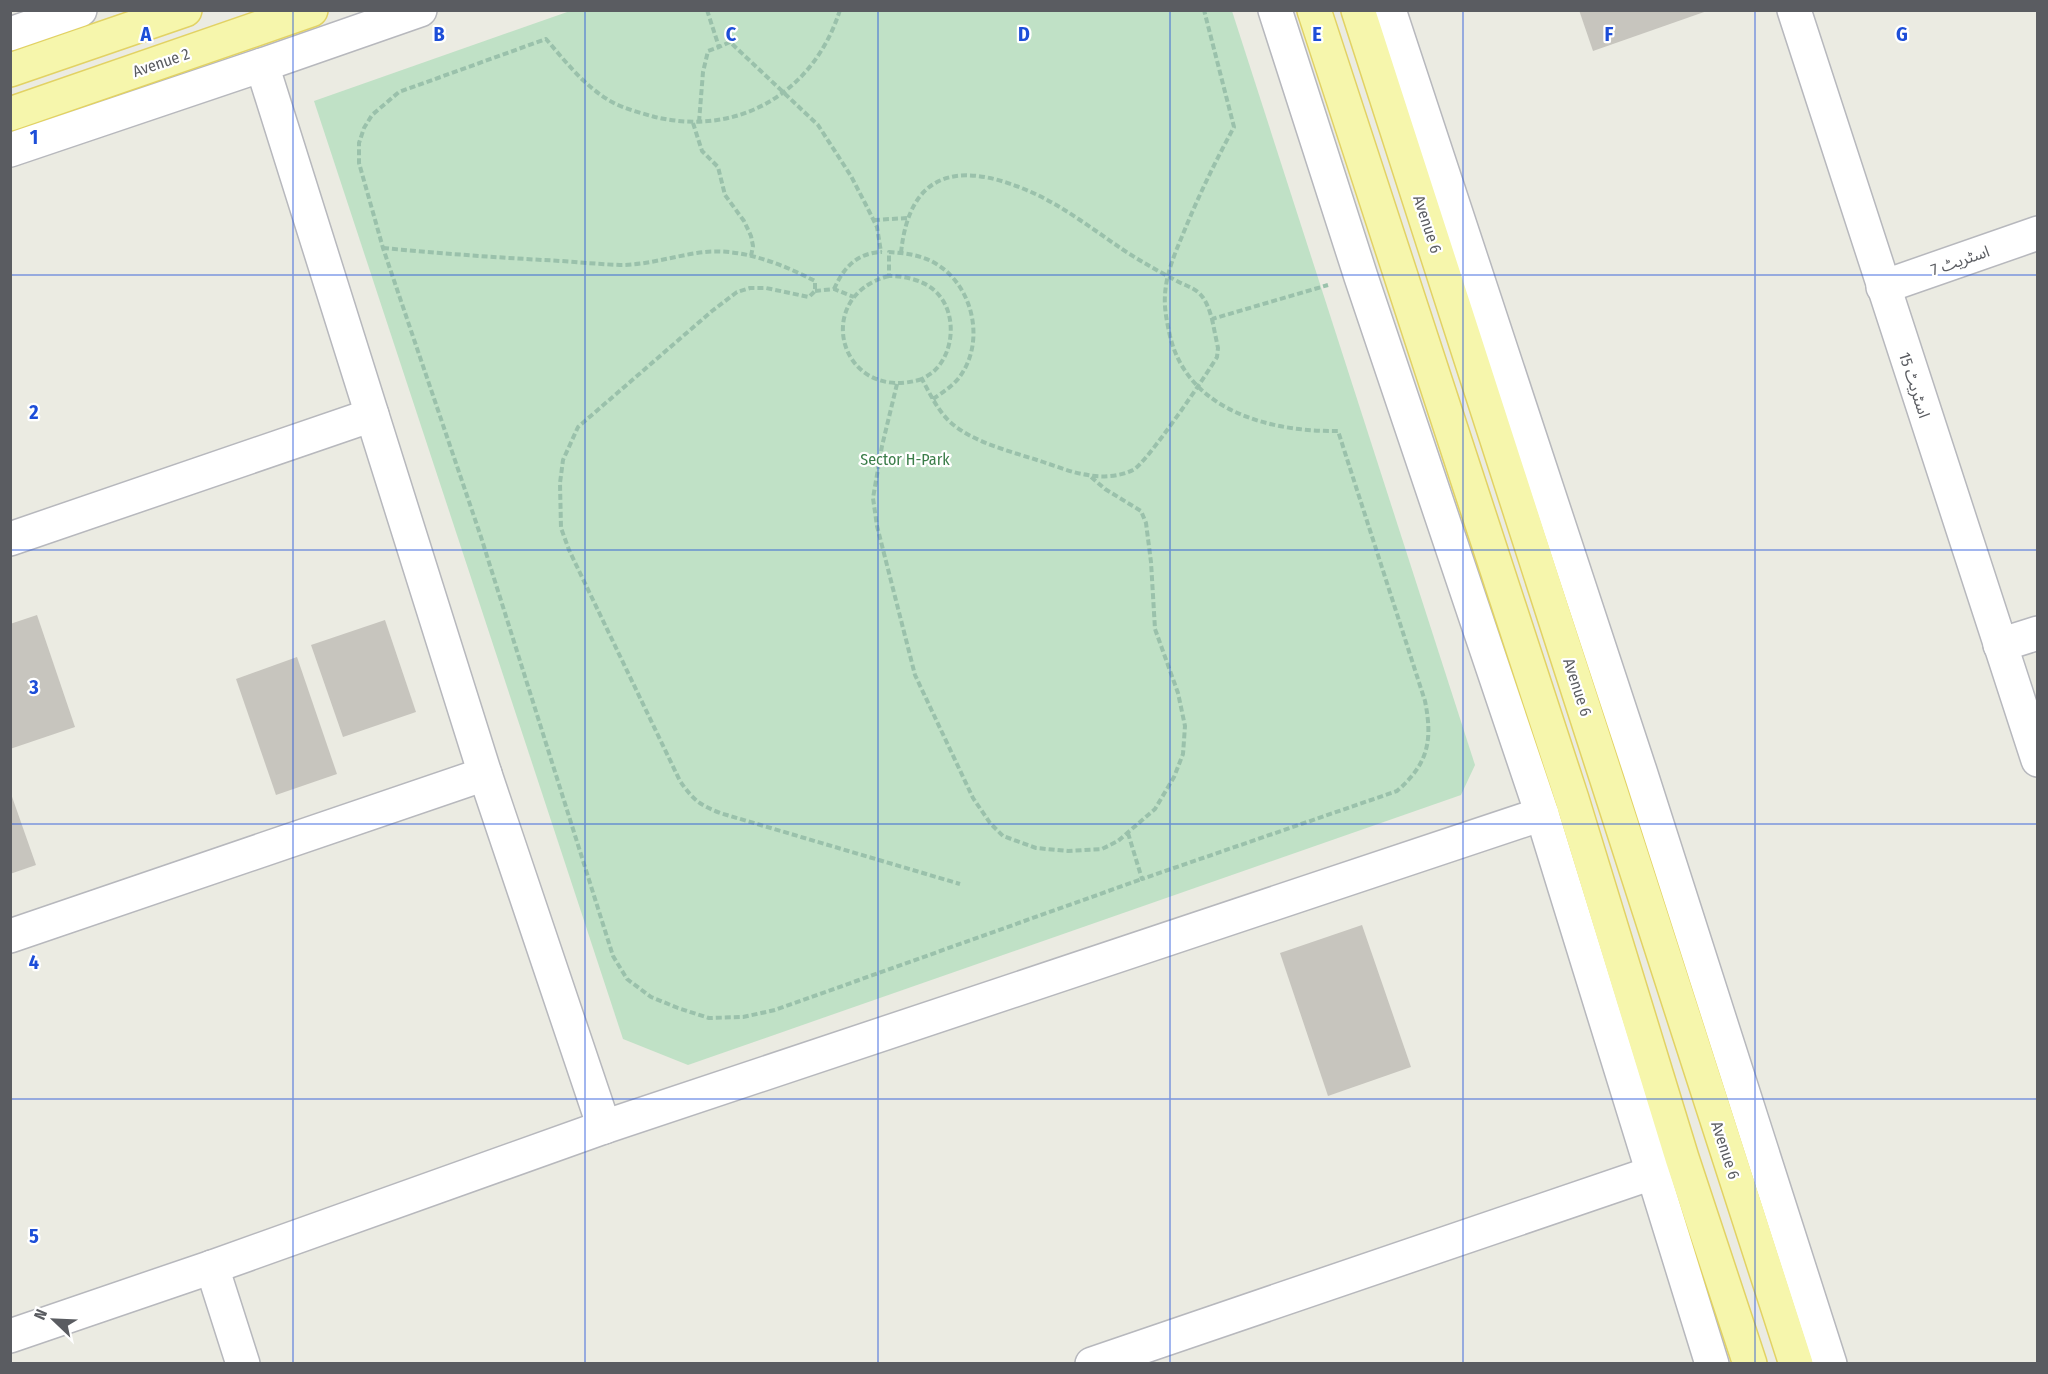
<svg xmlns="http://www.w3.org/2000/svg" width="2048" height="1374" font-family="'Fira Sans Condensed','Noto Sans Arabic',sans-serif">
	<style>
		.green { fill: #c0e1c6 }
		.building { fill: #c7c5be }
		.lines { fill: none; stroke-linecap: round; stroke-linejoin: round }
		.minor-casing { stroke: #b7b8bd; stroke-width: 36 }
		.major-casing { stroke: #e2d264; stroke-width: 36 }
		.path { stroke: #9ac1ab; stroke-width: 4; stroke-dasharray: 6 3; stroke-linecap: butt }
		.minor { stroke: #fff; stroke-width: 33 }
		.major { stroke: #f6f6ac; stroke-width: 33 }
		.grid { fill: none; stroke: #1d4ed8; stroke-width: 1.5; stroke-opacity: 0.55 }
		.labels { text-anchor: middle; stroke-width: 4.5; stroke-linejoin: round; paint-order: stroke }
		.street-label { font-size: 16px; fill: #5a5c61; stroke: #fff }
		.park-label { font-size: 16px; fill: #3c7e4a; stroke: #fff }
		.grid-label { font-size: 20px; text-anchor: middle; font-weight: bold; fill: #1d4ed8; stroke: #fff; stroke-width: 4.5; stroke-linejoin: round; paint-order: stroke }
	</style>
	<rect width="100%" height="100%" fill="#ebebe2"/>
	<polygon class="green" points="570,11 1232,11 1475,765 1461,795 688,1065 623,1039 314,101"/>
	<g class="building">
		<polygon points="1579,10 1707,10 1707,11 1593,51"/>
		<polygon points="37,615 75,727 10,749 10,624"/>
		<polygon points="385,620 416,712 343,737 311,645"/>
		<polygon points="297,657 337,774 276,795 236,679"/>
		<polygon points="10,791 36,865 10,874"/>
		<polygon points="1362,925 1411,1067 1328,1096 1280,953"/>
	</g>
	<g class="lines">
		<g class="minor-casing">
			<g id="minor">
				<polyline points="1275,10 1361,277 1542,814 1712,1364"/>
				<polyline points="1389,10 1640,771 1830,1364"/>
				<polyline points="1794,10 2038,760"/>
				<polyline points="10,34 80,10"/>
				<polyline points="262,65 420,10"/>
				<polyline points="10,150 262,65 485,774 604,1127"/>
				<polyline points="1883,287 2038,233"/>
				<polyline points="10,539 372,415"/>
				<polyline points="2000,645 2038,633"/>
				<polyline points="10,936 485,774"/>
				<polyline points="212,1267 243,1364"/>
				<polyline points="10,1336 212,1267 604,1127 1542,814"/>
				<polyline points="1092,1364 1652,1173"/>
			</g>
		</g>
		<g class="major-casing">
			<g id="major">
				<polyline points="1314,10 1572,799 1682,1158 1750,1364"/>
				<polyline points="1358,10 1796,1364"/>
				<polyline points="10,70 185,10"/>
				<polyline points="10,114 311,10"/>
			</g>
		</g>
		<g class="path">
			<polyline points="707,10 719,47 730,42 818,125 851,176 866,205 877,227 881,252"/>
			<path d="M840 10C814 92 739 137 655 117 641 113 625 109 612 102 585 87 566 62 546 39L399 92 372 115 364 128 359 143V163L383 248 481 537 613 956 627 979 651 997 678 1008 709 1018 743 1017 775 1010 1142 879"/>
			<polyline points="699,122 703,72 708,51 719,47"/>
			<polyline points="693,123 702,151 718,167 725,195 744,221 751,236 753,246 751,256"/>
			<polyline points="874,220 908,218"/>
			<path d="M383 248C436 253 489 257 543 260 568 261 594 264 620 265 646 265 671 257 697 253 737 246 780 263 815 281V291L809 297 766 288H750L737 292 712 311 578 427 563 460 560 483 561 528 569 550 680 781C693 800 700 805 720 813L960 884"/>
			<path d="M901 253C909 173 956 161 1024 189 1059 203 1091 228 1122 249 1140 261 1158 271 1177 281 1184 285 1192 287 1198 292 1206 299 1209 309 1212 319L1328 285"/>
			<path d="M889 276C810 296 840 405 922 379"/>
			<path d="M834 289C844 267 857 253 882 252"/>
			<polyline points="815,291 834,289 854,297"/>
			<polyline points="897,384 882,446 873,498 877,526 915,675 973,798 990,823 1003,836 1036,848 1068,851 1102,849 1118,841 1155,809 1174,777 1183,754 1185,726 1178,693 1155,629 1151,562 1146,523 1141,511 1105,489 1090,476"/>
			<path d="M933 399C942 393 951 387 958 379 986 344 974 288 938 265 923 255 905 253 889 252V276C905 276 924 280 936 292 956 311 955 348 937 368 933 373 927 376 922 379 930 394 937 409 949 421 973 443 1010 451 1040 461 1056 466 1072 473 1088 475 1101 478 1122 476 1133 470 1146 464 1207 374 1217 357L1218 348 1212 319"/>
			<path d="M1128 833 1142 879 1397 791C1428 764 1433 741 1425 701L1338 431C1270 432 1188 411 1170 336 1167 322 1164 309 1165 295 1166 274 1175 253 1183 234 1198 197 1215 162 1234 127L1204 10"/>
		</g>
		<use href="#minor" class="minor"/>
		<use href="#major" class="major"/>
	</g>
	<path class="grid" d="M293 10V1364M585 10V1364M878 10V1364M1170 10V1364M1463 10V1364M1755 10V1364M10 275H2038M10 550H2038M10 824H2038M10 1099H2038"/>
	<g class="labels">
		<g class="street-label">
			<text transform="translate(161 62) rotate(-19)" y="6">Avenue 2</text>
			<text transform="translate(1428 224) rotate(72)" y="6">Avenue 6</text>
			<text transform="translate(1960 260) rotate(-19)" y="6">اسٹریٹ 7</text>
			<text transform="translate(1915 385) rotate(72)" y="6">اسٹریٹ 15</text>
			<text transform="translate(1578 687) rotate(72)" y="6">Avenue 6</text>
			<text transform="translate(1726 1150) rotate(72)" y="6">Avenue 6</text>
		</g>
		<g class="park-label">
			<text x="905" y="465">Sector H-Park</text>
		</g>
	</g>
	<g class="grid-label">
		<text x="146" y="41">A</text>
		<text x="439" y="41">B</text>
		<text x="731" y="41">C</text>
		<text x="1024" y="41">D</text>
		<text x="1317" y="41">E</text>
		<text x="1609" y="41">F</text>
		<text x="1902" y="41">G</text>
		<text x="34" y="144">1</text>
		<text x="34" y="419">2</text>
		<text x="34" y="694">3</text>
		<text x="34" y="969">4</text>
		<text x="34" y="1243">5</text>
	</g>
	<rect width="2048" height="1374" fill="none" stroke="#5a5c61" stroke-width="24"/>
	<g transform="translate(54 1320) rotate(293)" stroke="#ffffff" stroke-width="4.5" paint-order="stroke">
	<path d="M0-4.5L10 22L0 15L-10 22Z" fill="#5a5c61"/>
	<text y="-9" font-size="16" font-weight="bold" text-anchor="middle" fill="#5a5c61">N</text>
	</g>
</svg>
